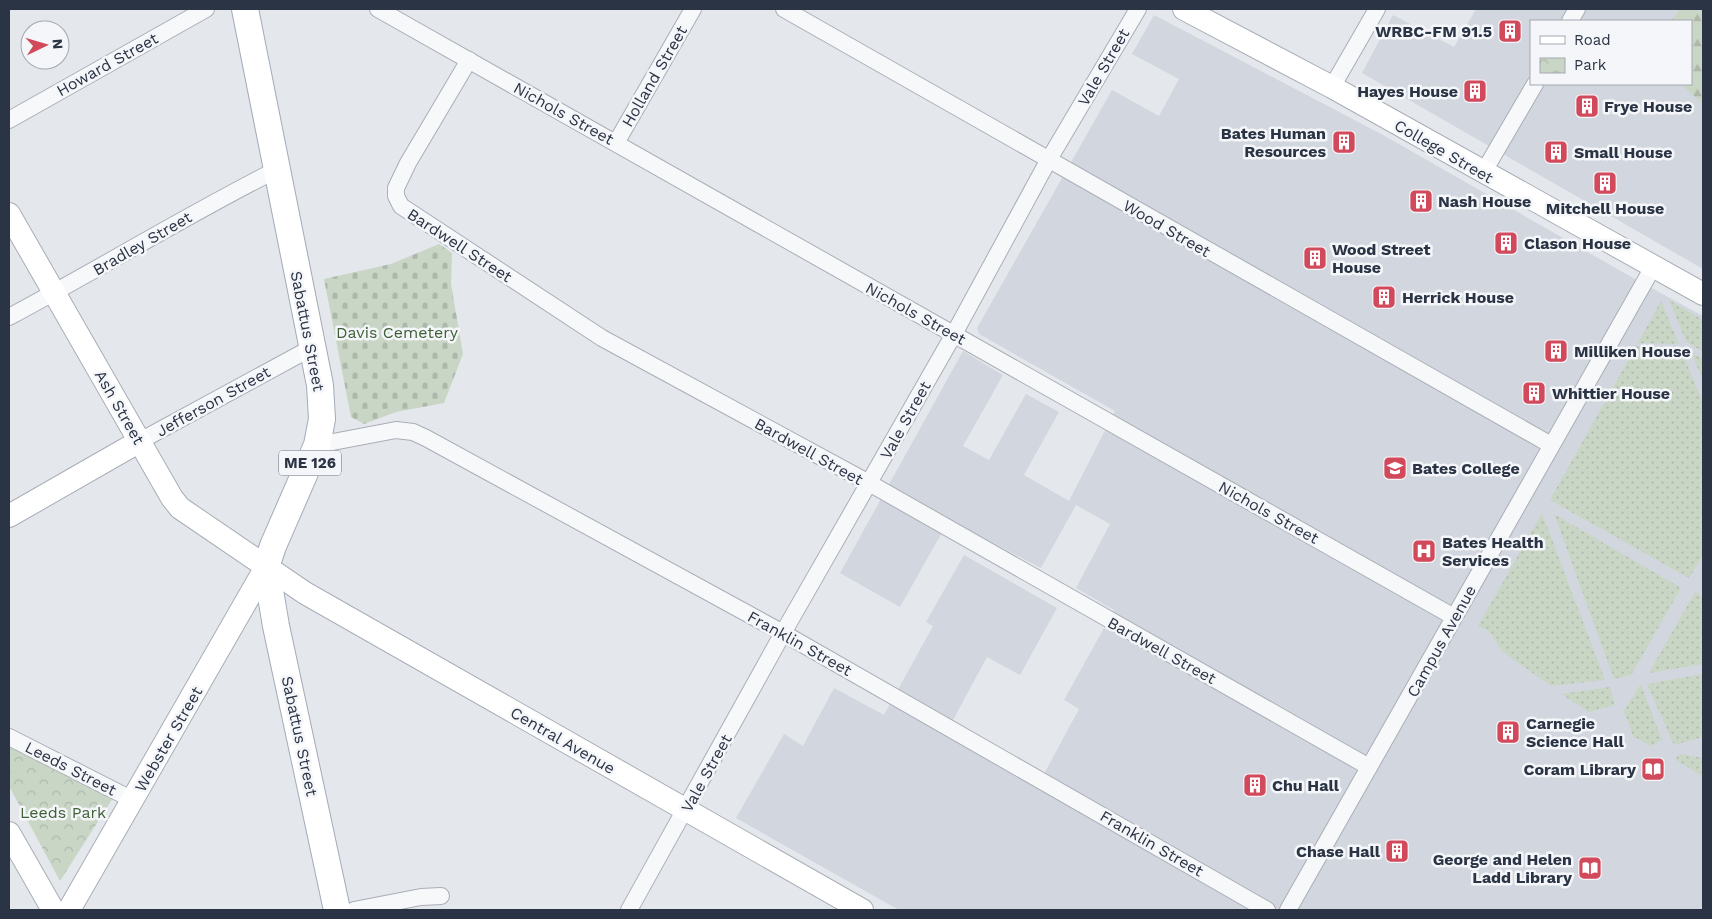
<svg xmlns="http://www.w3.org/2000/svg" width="1712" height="919" font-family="'Work Sans',sans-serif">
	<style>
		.built { fill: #d2d6de; fill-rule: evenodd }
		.grass { fill: url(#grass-dots) }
		.forest { fill: url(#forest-firs) }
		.cemetery { fill: url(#cemetery-stones) }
		.park { fill: url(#park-crowns) }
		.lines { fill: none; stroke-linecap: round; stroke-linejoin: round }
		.street-casing { stroke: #a9aeb7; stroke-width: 18 }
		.secondary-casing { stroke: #a9aeb7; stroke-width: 24 }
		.primary-casing { stroke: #a3abb8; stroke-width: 28 }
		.street { stroke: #f7f8fa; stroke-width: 16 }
		.secondary { stroke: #fff; stroke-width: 22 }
		.primary { stroke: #fff; stroke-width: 26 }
		.labels { text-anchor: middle; stroke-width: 5; stroke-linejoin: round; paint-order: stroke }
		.shield { fill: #f4f6f9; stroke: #676e7b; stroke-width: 1 }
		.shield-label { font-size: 15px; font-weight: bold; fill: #2b3445 }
		.poi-label { font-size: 16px; font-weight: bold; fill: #2b3445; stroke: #f4f6f9; text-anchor: start }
		.street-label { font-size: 16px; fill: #2b3445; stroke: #f4f6f9 }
		.park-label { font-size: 16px; fill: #3f6138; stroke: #f4f6f9 }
	</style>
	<defs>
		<pattern id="grass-dots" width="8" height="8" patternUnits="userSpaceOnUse" patternTransform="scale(1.25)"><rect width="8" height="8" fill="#c9d6c5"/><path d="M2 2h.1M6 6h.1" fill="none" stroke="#adb8ab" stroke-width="1.8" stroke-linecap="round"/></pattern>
		<pattern id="forest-firs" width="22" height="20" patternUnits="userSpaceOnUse" patternTransform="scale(1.25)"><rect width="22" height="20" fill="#c9d6c5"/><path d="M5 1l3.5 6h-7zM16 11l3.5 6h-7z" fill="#adb8ab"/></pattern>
		<pattern id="cemetery-stones" width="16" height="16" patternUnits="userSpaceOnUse" patternTransform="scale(1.25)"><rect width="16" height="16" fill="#c9d6c5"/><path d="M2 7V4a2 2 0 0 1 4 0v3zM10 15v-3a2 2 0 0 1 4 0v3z" fill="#adb8ab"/></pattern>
		<pattern id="park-crowns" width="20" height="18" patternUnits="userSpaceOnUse" patternTransform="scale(1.25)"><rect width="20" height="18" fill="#c9d6c5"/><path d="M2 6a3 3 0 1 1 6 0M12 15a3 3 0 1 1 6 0" fill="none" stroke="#adb8ab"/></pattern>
	</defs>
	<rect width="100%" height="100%" fill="#e4e7ec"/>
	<g class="built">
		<path d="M1476 9H1703V269L1362 73 1393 15 1454 47ZM1531 21H1691V84H1531Z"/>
		<polygon points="1154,15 1383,135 1626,274 1703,316 1703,910 899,910 736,818 784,734 803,746 834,688 884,715 933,626 926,622 964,555 1057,608 1020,675 987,657 953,720 1044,774 1079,709 1064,700 1114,610 1076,588 1110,524 1076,505 1041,568 949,520 900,607 840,573 963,351 1003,375 963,446 989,460 1026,394 1059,412 1024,475 1069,501 1115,411 979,334 977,328 1112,90 1159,116 1179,79 1132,54"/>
	</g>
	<g class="grass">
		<polygon points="1669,300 1703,320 1703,352 1686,341"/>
		<polygon points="1661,301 1679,344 1638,343"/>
		<polygon points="1636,346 1680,347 1703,403 1703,555 1689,578 1550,500"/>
		<polygon points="1691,352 1703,359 1703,381"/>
		<polygon points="1542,513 1605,680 1551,686 1502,651 1489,631 1478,626"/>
		<polygon points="1554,514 1681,588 1631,675 1614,679"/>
		<polygon points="1695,592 1703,597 1703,664 1649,673"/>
		<polygon points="1703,674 1703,737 1674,745 1647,684"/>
		<polygon points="1641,684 1662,740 1651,746 1633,736 1624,711"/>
		<polygon points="1610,687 1615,705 1589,712 1561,694"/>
		<polygon points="1680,754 1703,758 1703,777 1675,759"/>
	</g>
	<polygon class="forest" points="1680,9 1703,9 1703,104 1680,84 1691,84 1691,21 1671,21"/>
	<polygon class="cemetery" points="439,244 452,253 451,284 463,354 444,403 396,412 364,424 351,417 324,279 391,264"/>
	<polygon class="park" points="9,747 113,798 60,881 9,786"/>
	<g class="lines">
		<g class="street-casing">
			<g id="street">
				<polyline points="378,9 1454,617"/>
				<polyline points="784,9 1551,445"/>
				<polyline points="1570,21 1577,9"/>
				<polyline points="469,60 408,163 396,188 396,196 401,206 602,338 869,483 1369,767"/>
				<polyline points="1332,87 1377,9"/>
				<polyline points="9,120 206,9"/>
				<polyline points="616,143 693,9"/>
				<polyline points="1483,173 1535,84"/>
				<path d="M9 317C99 269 185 216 276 170"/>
				<polyline points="140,441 313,347"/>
				<polyline points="317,445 396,430 413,432 426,438 783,633 1267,910"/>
				<polyline points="9,737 133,800"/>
				<polyline points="354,910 421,897 441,896"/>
				<polyline points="629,910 783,633 954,334 1048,161 1138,9"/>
				<polyline points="1288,910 1653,267"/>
			</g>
		</g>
		<g class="secondary-casing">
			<g id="secondary">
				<polyline points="1184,9 1332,87 1703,294"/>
				<polyline points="9,214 172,498 180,508 305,593 862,910"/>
				<polyline points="9,516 140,441"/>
				<polyline points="9,833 53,910"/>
				<polyline points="69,910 266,567"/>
			</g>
		</g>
		<g class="primary-casing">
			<polyline id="primary" points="245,9 320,385 322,419 317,445 273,546 266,567 276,626 337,910"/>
		</g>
		<use href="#street" class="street"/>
		<use href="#secondary" class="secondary"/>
		<use href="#primary" class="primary"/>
	</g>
	<defs>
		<g id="building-square" transform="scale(1.25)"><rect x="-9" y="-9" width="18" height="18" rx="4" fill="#d1495b" stroke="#f4f6f9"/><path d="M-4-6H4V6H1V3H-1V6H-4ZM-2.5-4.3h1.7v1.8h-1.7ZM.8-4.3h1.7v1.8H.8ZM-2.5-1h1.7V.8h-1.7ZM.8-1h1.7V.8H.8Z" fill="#fff"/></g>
		<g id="university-square" transform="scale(1.25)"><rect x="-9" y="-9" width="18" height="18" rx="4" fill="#d1495b" stroke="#f4f6f9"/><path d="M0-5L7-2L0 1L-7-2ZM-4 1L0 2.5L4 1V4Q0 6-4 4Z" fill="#fff"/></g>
		<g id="hospital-square" transform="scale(1.25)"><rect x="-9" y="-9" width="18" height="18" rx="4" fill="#d1495b" stroke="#f4f6f9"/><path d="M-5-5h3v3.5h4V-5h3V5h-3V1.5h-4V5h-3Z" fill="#fff"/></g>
		<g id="library-square" transform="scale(1.25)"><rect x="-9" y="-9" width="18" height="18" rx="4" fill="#d1495b" stroke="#f4f6f9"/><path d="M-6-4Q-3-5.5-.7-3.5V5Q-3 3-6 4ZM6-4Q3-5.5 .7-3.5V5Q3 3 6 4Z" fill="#fff"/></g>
	</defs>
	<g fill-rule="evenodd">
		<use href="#building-square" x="1510" y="31"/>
		<use href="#building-square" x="1475" y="91"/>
		<use href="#building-square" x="1587" y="106"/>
		<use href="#building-square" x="1344" y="142"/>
		<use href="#building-square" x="1556" y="152"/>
		<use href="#building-square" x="1605" y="183"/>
		<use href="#building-square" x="1421" y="201"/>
		<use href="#building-square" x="1506" y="243"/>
		<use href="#building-square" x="1315" y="258"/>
		<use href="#building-square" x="1384" y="297"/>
		<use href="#building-square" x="1556" y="351"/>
		<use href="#building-square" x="1534" y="393"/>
		<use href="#university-square" x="1395" y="468"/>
		<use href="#hospital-square" x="1424" y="551"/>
		<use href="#building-square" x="1508" y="732"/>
		<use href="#library-square" x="1653" y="769"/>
		<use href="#building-square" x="1255" y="785"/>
		<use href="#building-square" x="1397" y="851"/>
		<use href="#library-square" x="1590" y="868"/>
	</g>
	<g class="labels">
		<rect class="shield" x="279" y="450.5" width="62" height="25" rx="4"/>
		<g class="shield-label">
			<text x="310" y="468">ME 126</text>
		</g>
		<g class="poi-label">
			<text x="1492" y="37" text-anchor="end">WRBC-FM 91.5</text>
			<text x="1458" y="97" text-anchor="end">Hayes House</text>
			<text x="1604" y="112">Frye House</text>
			<text x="1326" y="139" text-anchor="end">Bates Human<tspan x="1326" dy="18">Resources</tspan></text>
			<text x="1574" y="158">Small House</text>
			<text x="1438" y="207">Nash House</text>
			<text x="1605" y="214" text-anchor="middle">Mitchell House</text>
			<text x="1524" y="249">Clason House</text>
			<text x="1332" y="255">Wood Street<tspan x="1332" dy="18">House</tspan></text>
			<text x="1402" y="303">Herrick House</text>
			<text x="1574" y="357">Milliken House</text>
			<text x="1552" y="399">Whittier House</text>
			<text x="1412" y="474">Bates College</text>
			<text x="1442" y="548">Bates Health<tspan x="1442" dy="18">Services</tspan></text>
			<text x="1526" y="729">Carnegie<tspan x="1526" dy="18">Science Hall</tspan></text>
			<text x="1636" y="775" text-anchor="end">Coram Library</text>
			<text x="1272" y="791">Chu Hall</text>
			<text x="1380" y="857" text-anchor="end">Chase Hall</text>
			<text x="1572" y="865" text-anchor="end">George and Helen<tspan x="1572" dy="18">Ladd Library</tspan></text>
		</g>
		<g class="street-label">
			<text transform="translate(107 64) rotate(-29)" y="6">Howard Street</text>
			<text transform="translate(1103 67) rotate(-60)" y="6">Vale Street</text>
			<text transform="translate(654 76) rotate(-60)" y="6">Holland Street</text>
			<text transform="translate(564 113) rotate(29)" y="6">Nichols Street</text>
			<text transform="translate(1444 151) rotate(30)" y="6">College Street</text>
			<text transform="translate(1167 228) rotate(30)" y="6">Wood Street</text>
			<text transform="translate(142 243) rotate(-30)" y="6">Bradley Street</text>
			<text transform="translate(460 245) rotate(33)" y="6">Bardwell Street</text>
			<text transform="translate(916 313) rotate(29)" y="6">Nichols Street</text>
			<text transform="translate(308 331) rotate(79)" y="6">Sabattus Street</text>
			<text transform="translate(213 401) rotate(-29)" y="6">Jefferson Street</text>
			<text transform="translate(120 407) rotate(60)" y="6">Ash Street</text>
			<text transform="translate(905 420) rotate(-61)" y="6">Vale Street</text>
			<text transform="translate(809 451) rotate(29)" y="6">Bardwell Street</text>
			<text transform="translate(1269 512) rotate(29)" y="6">Nichols Street</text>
			<text transform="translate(1441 641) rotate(-61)" y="6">Campus Avenue</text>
			<text transform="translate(800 643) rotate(29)" y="6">Franklin Street</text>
			<text transform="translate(1162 650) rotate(29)" y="6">Bardwell Street</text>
			<text transform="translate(300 736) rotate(78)" y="6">Sabattus Street</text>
			<text transform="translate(168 739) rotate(-60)" y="6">Webster Street</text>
			<text transform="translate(563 740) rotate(30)" y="6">Central Avenue</text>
			<text transform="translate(71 768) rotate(27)" y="6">Leeds Street</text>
			<text transform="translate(706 773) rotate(-61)" y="6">Vale Street</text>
			<text transform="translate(1152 843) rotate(30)" y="6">Franklin Street</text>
		</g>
		<g class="park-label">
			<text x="397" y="338">Davis Cemetery</text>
			<text x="63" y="818">Leeds Park</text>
		</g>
	</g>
	<rect width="1712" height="919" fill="none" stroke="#2b3445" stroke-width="20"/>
	<rect x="1530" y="20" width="162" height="65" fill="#f4f6f9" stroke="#a4a8b1"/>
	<rect x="1540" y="36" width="25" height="8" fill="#ffffff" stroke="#a4a8b1"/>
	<text x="1574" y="45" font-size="15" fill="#2b3445">Road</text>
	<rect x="1540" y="58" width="25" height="15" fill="url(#park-crowns)" stroke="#a4a8b1"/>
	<text x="1574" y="70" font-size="15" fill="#2b3445">Park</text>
	<g transform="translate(45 45) rotate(85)"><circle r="24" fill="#f4f6f9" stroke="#a4a8b1"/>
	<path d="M0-4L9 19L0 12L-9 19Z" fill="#d1495b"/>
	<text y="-8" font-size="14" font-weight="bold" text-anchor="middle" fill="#2b3445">N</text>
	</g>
</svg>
